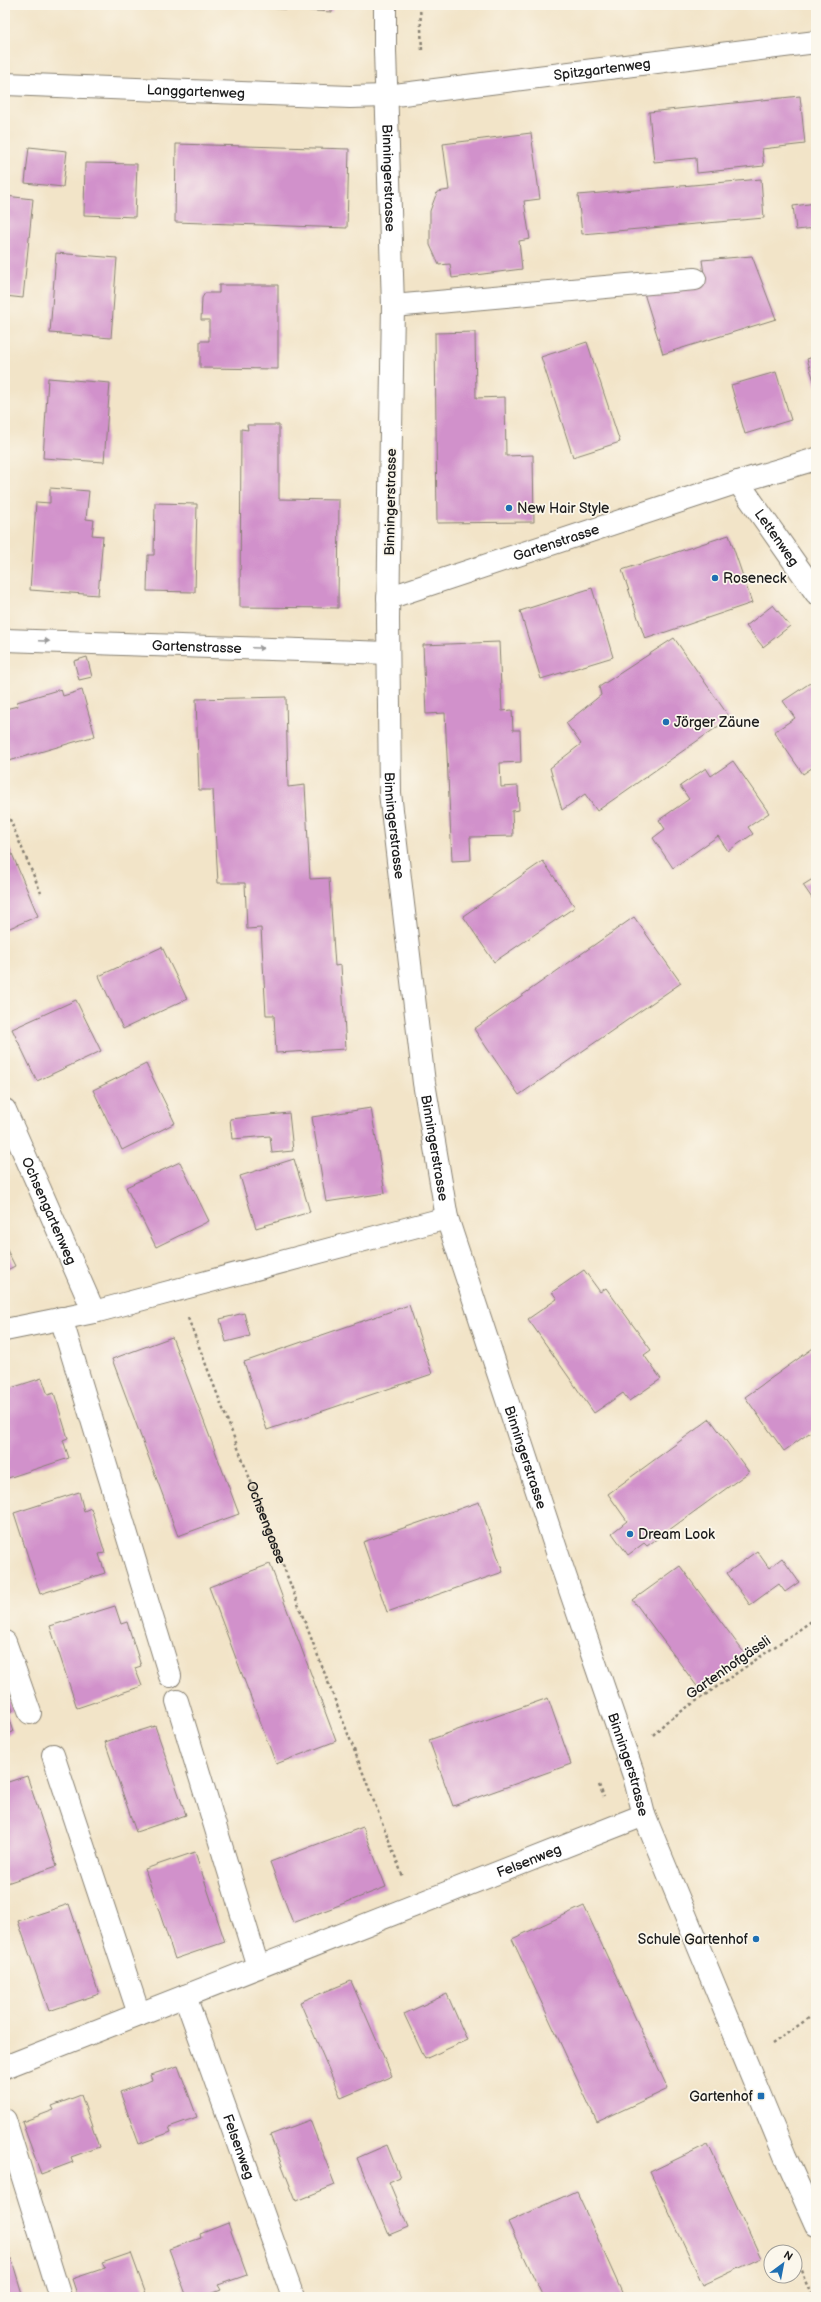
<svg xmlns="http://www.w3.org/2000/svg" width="821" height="2302" font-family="'Balsamiq Sans',sans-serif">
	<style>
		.building { fill: #d191cb }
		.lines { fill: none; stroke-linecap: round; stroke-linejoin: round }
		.minor-casing { stroke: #878072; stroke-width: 24 }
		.path { stroke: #878072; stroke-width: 2.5; stroke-dasharray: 3 3; stroke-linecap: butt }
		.minor { stroke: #fff; stroke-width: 22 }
		.oneway { fill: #999 }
		.poi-dot { fill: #1f6fb2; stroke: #fbf7ec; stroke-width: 1.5 }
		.labels { text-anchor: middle; stroke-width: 3.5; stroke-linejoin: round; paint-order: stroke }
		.street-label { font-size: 14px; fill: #1c1c1c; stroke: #fbf7ec }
		.poi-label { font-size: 14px; fill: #1c1c1c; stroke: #fbf7ec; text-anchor: start }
	</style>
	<rect width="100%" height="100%" fill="#fbf7ec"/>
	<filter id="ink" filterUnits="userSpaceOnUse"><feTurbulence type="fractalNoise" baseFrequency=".025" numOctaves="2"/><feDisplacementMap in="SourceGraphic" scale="8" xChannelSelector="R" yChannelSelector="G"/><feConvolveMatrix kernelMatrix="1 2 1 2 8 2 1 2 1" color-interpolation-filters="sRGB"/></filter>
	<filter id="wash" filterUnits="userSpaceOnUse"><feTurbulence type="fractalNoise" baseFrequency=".012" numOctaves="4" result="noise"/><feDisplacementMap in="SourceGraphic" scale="16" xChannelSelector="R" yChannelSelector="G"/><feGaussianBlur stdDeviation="0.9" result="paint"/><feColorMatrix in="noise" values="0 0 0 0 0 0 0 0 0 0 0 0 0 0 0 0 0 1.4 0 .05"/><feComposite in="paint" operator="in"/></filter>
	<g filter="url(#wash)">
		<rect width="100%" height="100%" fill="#f2e4c8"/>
		<g id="blocks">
			<g class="building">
				<polygon points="216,5 332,5 332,12"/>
				<polygon points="800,96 805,144 762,149 764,166 697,173 696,158 654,162 649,112"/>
				<polygon points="531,133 540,199 524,201 530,239 519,241 522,269 452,278 450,264 439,265 430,245 430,211 437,192 449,190 443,144"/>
				<polygon points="176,144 349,149 347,228 175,222"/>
				<polygon points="29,147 67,151 63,187 25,183"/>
				<polygon points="85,163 137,164 135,217 84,215"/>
				<polygon points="761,179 764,218 582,234 578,195"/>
				<polygon points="5,196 33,199 23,298 5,296"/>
				<polygon points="816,203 816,228 796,230 793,206"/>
				<polygon points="56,253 117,258 111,338 50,333"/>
				<polygon points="752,256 776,319 663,354 643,290 705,281 702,260"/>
				<polygon points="219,285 278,285 278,369 200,368 200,341 209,341 209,320 201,320 202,298 205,293 219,293"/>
				<polygon points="475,332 476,398 505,397 506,456 533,455 534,522 437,523 435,333"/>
				<polygon points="587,342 620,442 573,457 541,357"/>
				<polygon points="816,356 816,387 807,359"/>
				<polygon points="776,372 791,420 745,434 731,385"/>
				<polygon points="48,378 110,383 104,462 43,458"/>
				<polygon points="247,425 279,425 279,499 339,500 338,608 240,607 241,429 248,430"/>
				<polygon points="50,488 89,491 86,519 94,520 92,535 103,536 98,595 30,590 36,502 50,503"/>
				<polygon points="155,503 197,504 195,592 147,591 148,555 154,555"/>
				<polygon points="729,535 752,603 645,639 622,570"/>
				<polygon points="592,588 613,657 541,679 520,611"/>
				<polygon points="773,605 790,626 763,647 746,626"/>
				<polygon points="674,638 730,718 597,811 585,794 562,810 550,768 581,744 566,723 601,695 599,687"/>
				<polygon points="499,642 502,711 512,710 513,730 520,730 521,762 500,763 501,787 518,786 519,810 512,811 513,836 470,837 471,860 452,861 445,713 426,714 423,645"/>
				<polygon points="87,657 92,677 79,680 74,661"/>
				<polygon points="810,683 816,693 816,765 803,774 774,732 795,718 783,701"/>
				<polygon points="61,689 63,696 82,690 95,736 9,761 5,746 5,709 18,706 17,702"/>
				<polygon points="286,697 288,787 305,785 310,879 329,878 335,966 341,965 346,1049 276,1053 274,1015 266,1015 261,928 247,929 245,883 218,883 213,790 199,790 196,699"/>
				<polygon points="733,761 769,813 748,827 753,834 728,851 718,836 673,868 653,838 665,829 659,820 689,799 680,786 706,768 711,776"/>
				<polygon points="5,837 38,916 5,930"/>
				<polygon points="543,861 575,907 494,962 463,916"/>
				<polygon points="816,877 816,904 803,885"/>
				<polygon points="634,917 681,983 519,1095 474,1029"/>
				<polygon points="162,947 187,999 123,1029 99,976"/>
				<polygon points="76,1000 101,1051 37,1081 12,1029"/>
				<polygon points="146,1064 175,1123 122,1150 93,1090"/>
				<polygon points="371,1108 385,1193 326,1202 312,1117"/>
				<polygon points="289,1113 293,1151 272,1153 270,1136 232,1139 230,1119"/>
				<polygon points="294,1159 310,1212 256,1228 240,1176"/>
				<polygon points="180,1162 209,1221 156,1247 126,1187"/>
				<polygon points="5,1246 15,1266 5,1271"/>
				<polygon points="584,1270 600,1292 606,1288 651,1350 644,1355 661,1379 629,1401 623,1393 594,1413 528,1319 557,1299 552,1292"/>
				<polygon points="409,1305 432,1374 267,1430 244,1362"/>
				<polygon points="244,1313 250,1336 226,1342 220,1319"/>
				<polygon points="172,1337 239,1514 178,1536 112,1359"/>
				<polygon points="816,1346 816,1428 784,1451 745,1397"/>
				<polygon points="42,1378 48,1395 54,1393 68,1438 63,1440 69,1458 5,1479 5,1390"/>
				<polygon points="710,1419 749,1472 647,1546 644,1543 628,1555 612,1533 627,1521 608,1494"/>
				<polygon points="79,1492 84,1511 91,1508 105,1553 99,1554 105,1573 40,1594 14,1513"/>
				<polygon points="479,1502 503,1572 387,1612 363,1542"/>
				<polygon points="757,1551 769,1568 782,1558 799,1582 785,1592 779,1584 750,1605 727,1573"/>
				<polygon points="270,1564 336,1741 276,1764 209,1587"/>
				<polygon points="680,1566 745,1654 699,1689 633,1600"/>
				<polygon points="115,1606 121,1624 127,1622 141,1666 135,1668 142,1686 77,1708 50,1626"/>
				<polygon points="5,1686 13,1711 7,1713 13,1732 5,1735"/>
				<polygon points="548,1698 571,1764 453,1806 429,1740"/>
				<polygon points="155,1726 186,1815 136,1832 105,1742"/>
				<polygon points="27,1776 57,1866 7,1883 5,1877 5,1783"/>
				<polygon points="363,1827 386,1887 293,1923 270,1862"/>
				<polygon points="195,1852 225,1942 175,1959 145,1869"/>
				<polygon points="69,1904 99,1994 49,2011 18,1921"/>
				<polygon points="584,1906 668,2089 597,2122 512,1939"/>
				<polygon points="351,1981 392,2076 341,2098 300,2002"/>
				<polygon points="447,1994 467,2040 425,2059 404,2014"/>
				<polygon points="178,2066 197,2117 169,2127 171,2132 139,2144 120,2092 152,2080 150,2075"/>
				<polygon points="81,2095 99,2147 71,2157 73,2162 41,2174 22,2122 54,2110 52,2106"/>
				<polygon points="310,2120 335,2185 296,2201 270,2135"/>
				<polygon points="708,2144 761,2258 703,2285 650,2172"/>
				<polygon points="387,2145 400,2177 389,2182 408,2227 389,2235 357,2158"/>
				<polygon points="576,2191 589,2219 624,2297 543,2297 508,2222"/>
				<polygon points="228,2223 247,2275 218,2285 221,2290 203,2297 187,2297 169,2249 201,2238 200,2234"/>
				<polygon points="5,2242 14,2267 23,2297 5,2297"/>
				<polygon points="131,2253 147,2297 78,2297 72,2279 105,2268 102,2263"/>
			</g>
		</g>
	</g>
	<g filter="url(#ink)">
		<use href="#blocks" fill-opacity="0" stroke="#878072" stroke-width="1"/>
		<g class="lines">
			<g class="minor-casing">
				<g id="minor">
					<path id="s2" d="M385 5V51L393 306 388 620 390 793 424 1083 447 1218 560 1561 634 1776 644 1815 785 2156 816 2225"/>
					<path id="s3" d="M5 84 350 97 387 96 816 42"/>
					<polyline points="393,306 695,279"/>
					<path id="s4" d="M738 482 816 593"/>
					<path id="s5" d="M388 598 738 482 816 459"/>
					<path id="s6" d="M5 640 388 653"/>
					<path id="s7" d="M5 1110 94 1312"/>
					<polyline points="61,1318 170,1676"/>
					<polyline points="5,1330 94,1312 447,1218"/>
					<polyline points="5,1642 30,1713"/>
					<polyline points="177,1701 258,1967"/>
					<polyline points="53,1755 139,2014"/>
					<path id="s8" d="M185 1996 293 2297"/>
					<path id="s9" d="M5 2067 644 1815"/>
					<polyline points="5,2120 60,2297"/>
				</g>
			</g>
			<g class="path">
				<polyline points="420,5 422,51"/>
				<polyline points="5,808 41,893"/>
				<path id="s1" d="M188 1318 403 1877"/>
				<polyline points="653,1735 666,1722 816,1618"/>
				<polyline points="599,1785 604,1797"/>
				<polyline points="772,2044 816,2013"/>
				<polyline points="795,2254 813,2297"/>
			</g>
			<use href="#minor" class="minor"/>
		</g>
		<defs><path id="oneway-solid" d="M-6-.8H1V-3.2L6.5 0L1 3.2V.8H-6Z"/></defs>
		<g class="oneway">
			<use href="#oneway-solid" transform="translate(44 641) rotate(2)"/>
			<use href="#oneway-solid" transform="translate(258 648) rotate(2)"/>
		</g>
	</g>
	<g class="poi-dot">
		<circle cx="509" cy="508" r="4"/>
		<circle cx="715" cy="578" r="4"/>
		<circle cx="666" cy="722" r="4"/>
		<circle cx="630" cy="1534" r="4"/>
		<circle cx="756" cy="1939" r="4"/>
		<rect x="757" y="2092" width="8" height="8" rx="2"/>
	</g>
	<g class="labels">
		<g class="street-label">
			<text dy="5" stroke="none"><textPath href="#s3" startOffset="599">Spitzgartenweg</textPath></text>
			<text dy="5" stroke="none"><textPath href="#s3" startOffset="191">Langgartenweg</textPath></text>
			<text dy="5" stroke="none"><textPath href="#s2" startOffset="173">Binningerstrasse</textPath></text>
			<text transform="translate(390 502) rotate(-89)" y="5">Binningerstrasse</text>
			<text dy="5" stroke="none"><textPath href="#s4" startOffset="68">Lettenweg</textPath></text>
			<text dy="5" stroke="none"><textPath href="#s5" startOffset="177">Gartenstrasse</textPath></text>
			<text dy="5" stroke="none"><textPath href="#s6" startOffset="192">Gartenstrasse</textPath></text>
			<text dy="5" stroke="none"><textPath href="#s2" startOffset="821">Binningerstrasse</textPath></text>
			<text dy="5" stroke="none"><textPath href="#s2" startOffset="1146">Binningerstrasse</textPath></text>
			<text dy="5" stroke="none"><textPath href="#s7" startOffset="110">Ochsengartenweg</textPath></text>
			<text dy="5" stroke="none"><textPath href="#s2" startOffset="1469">Binningerstrasse</textPath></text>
			<text dy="5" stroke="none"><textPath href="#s1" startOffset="219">Ochsengasse</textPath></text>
			<text transform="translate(728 1667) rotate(-35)" y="5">Gartenhofgässli</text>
			<text dy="5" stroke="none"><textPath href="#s2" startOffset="1793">Binningerstrasse</textPath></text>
			<text dy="5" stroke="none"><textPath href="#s9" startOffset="563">Felsenweg</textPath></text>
			<text dy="5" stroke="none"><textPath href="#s8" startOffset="160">Felsenweg</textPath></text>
		</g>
		<g class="poi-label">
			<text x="517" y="513">New Hair Style</text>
			<text x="723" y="583">Roseneck</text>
			<text x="674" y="727">Jörger Zäune</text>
			<text x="638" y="1539">Dream Look</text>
			<text x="748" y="1944" text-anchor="end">Schule Gartenhof</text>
			<text x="753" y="2101" text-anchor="end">Gartenhof</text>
		</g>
	</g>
	<rect width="821" height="2302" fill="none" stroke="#fbf7ec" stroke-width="20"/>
	<g transform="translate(783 2264) rotate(32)"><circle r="19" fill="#fbf7ec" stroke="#a29f99"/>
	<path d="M0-3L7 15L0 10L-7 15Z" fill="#1f6fb2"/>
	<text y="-6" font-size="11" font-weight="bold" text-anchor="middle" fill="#1c1c1c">N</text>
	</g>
</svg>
